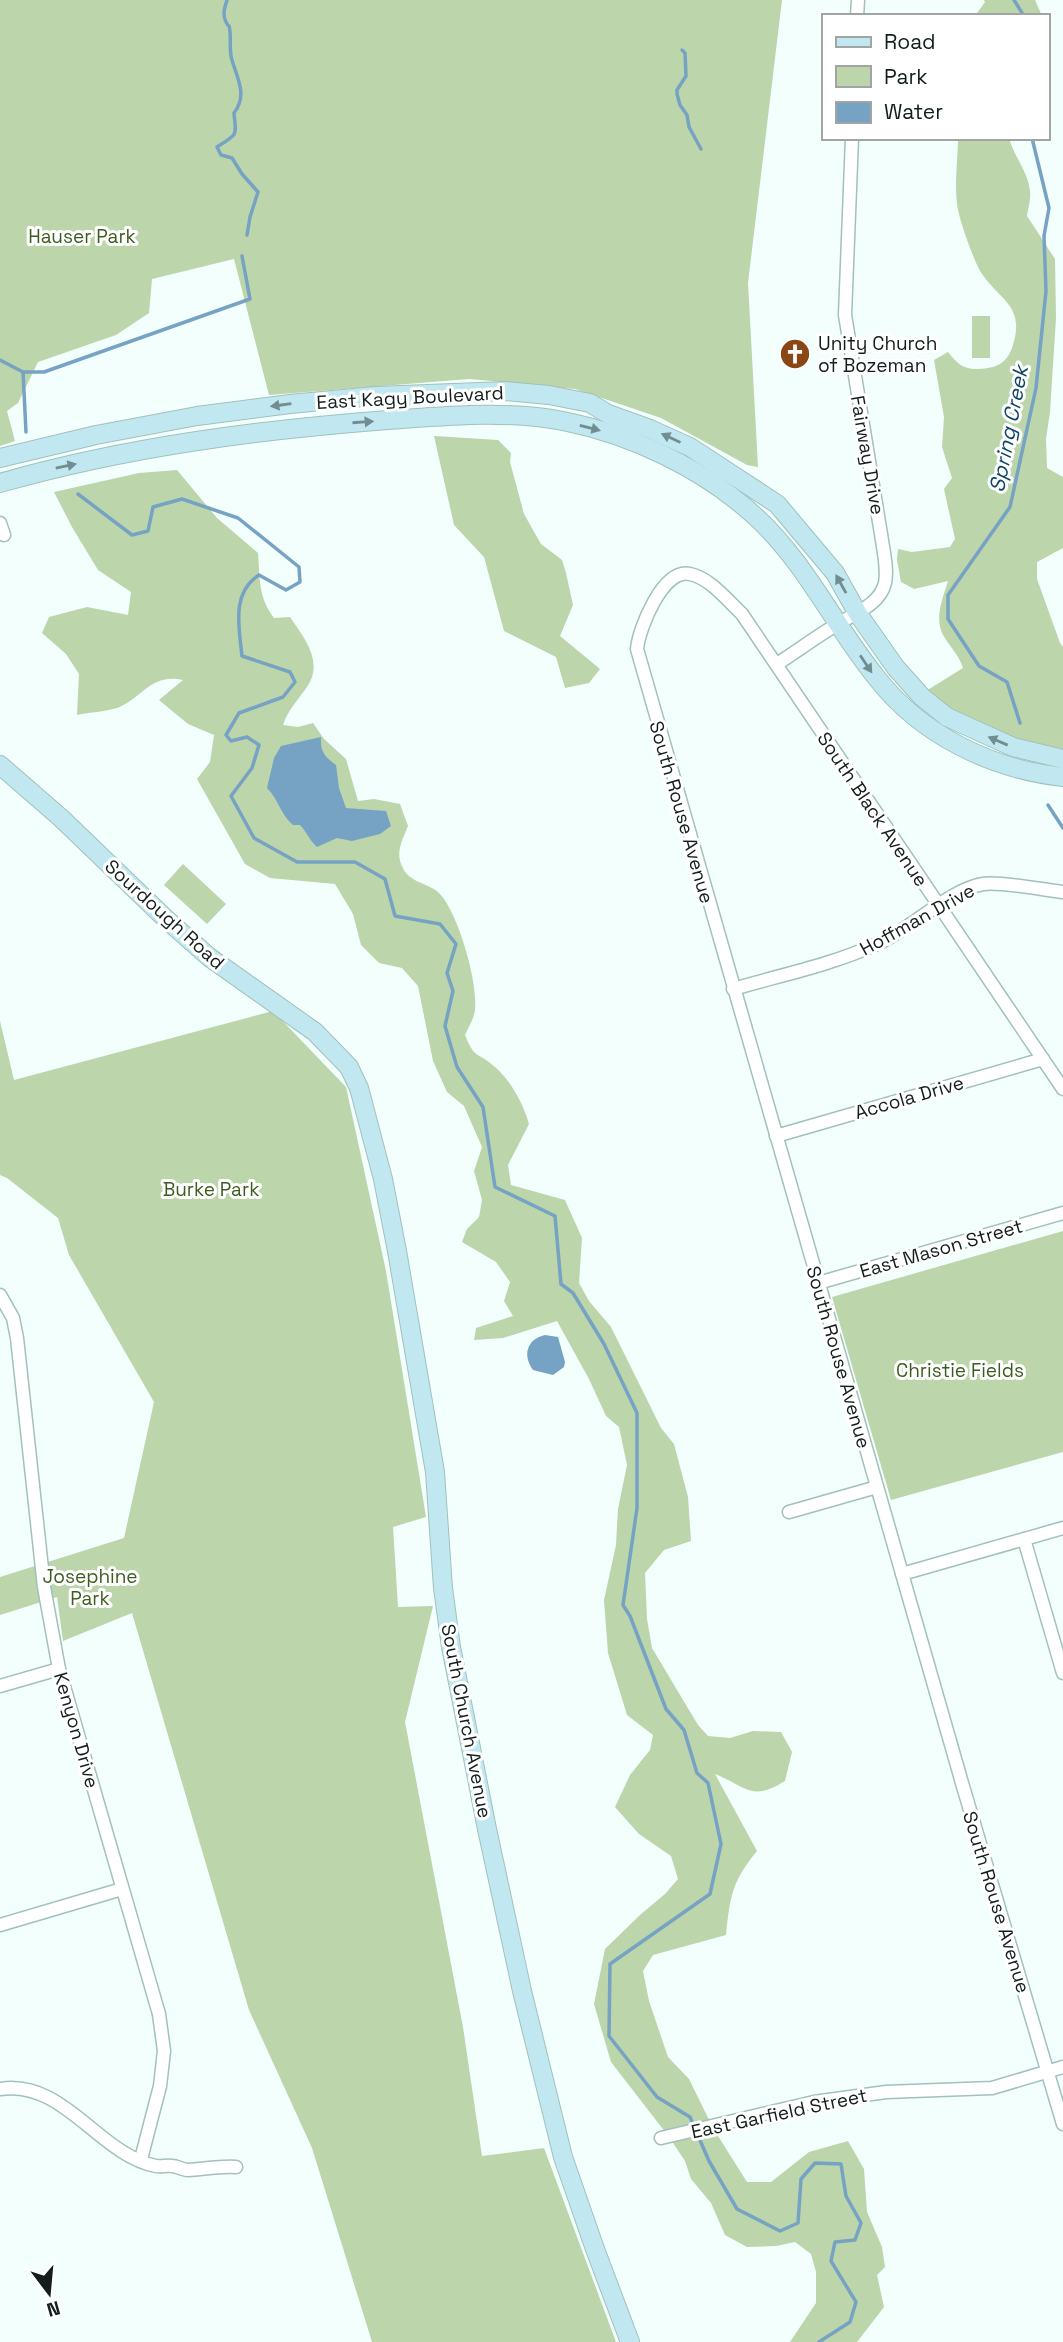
<svg xmlns="http://www.w3.org/2000/svg" width="1063" height="2342" font-family="'Space Grotesk',sans-serif">
	<style>
		.green { fill: #bcd5ab }
		.water { fill: #76a3c3 }
		.lines { fill: none; stroke-linecap: round; stroke-linejoin: round }
		.stream { stroke: #76a3c3; stroke-width: 3.5 }
		.street-casing { stroke: #a2c0bc; stroke-width: 15 }
		.secondary-casing { stroke: #a2c0bc; stroke-width: 20 }
		.street { stroke: #fff; stroke-width: 12 }
		.secondary { stroke: #c1e8f0; stroke-width: 18 }
		.oneway { fill: #728d91 }
		.labels { text-anchor: middle; stroke-width: 6; stroke-linejoin: round; paint-order: stroke }
		.park-label { font-size: 19px; fill: #3c5d1f; stroke: #fff }
		.poi-label { font-size: 19px; fill: #121e1c; stroke: #fff; text-anchor: start }
		.street-label { font-size: 19px; fill: #121e1c; stroke: #fff }
		.water-label { font-size: 21px; font-style: italic; fill: #0c4565; stroke: #fff }
	</style>
	<rect width="100%" height="100%" fill="#f2fffd"/>
	<g class="green">
		<polygon points="0,0 782,0 748,283 758,467 747,465 661,418 575,389 469,379 269,395 234,259 152,279 149,313 116,335 38,362 18,403 7,411 15,441 0,446"/>
		<polygon points="984,0 1035,0 1042,16 975,16 985,2"/>
		<path d="M958 138H1009C1014 157 1029 173 1030 192 1031 200 1028 208 1027 216L1055 259 1056 318 1050 412 1046 439 1047 468 1063 477V548L1037 562V579L1060 643 1063 647V751L1017 743 961 718 926 691 963 668C959 655 950 647 943 635 934 617 943 598 948 581L914 589 901 582 897 560 898 549 912 552 950 547 955 539 944 489 952 478 942 447 944 417 934 360 948 352C957 363 963 370 979 369 996 368 1006 364 1012 348 1026 307 1002 302 982 274 975 264 962 227 959 214 953 192 958 161 958 138Z"/>
		<rect x="972" y="316" width="18" height="42"/>
		<polygon points="434,436 498,440 511,453 510,462 524,514 541,544 562,560 566,573 573,605 560,636 600,669 589,683 565,688 556,657 504,631 484,557 454,525"/>
		<path d="M177 470 217 518 258 553C260 578 258 597 274 618L290 617C305 639 324 662 307 687 298 700 288 710 283 725L298 727 313 723 324 739 346 759 358 801 374 799 400 804 408 826C403 839 395 852 402 866 408 883 430 883 440 894 459 915 478 983 475 1010 474 1019 468 1028 465 1035 475 1060 477 1051 495 1067 511 1081 523 1103 529 1124L508 1165 511 1185 565 1200 582 1238 579 1283 589 1301 611 1327 661 1428 674 1444 688 1497 691 1541 664 1550 645 1573 647 1619 652 1648 698 1725 708 1736 730 1738 753 1731 781 1732 792 1752 785 1781C751 1802 747 1787 715 1774L757 1851C732 1881 730 1897 726 1935L653 1955 643 1971 649 2001 668 2057 689 2079 713 2128 747 2182H771L809 2152 848 2141 864 2169 867 2212 882 2247 885 2267 877 2275 884 2307 857 2342H790L816 2303V2272L811 2254 795 2242 776 2246 747 2247 725 2235 711 2203 691 2179 685 2161 669 2137 611 2062 594 2004 605 1949 640 1915 665 1894 678 1879 671 1856 639 1834 615 1807 630 1775 650 1750 653 1735 627 1715 608 1653 604 1600 616 1545 618 1509 627 1465 619 1427 606 1416 589 1379 557 1321 503 1338 474 1340 476 1328 513 1316 504 1301 510 1282 496 1262 462 1242 467 1229 479 1217 482 1200 474 1171 482 1147 464 1106 447 1092 433 1061 418 986 402 968 379 963 361 945 353 914 335 884 270 878 245 864 197 779 210 762 214 735 188 724 159 700 183 680C150 673 141 700 117 708 104 712 90 712 77 715L79 674 66 654 42 633 49 617 87 607 128 615 131 592 98 570 72 527 54 492 139 473Z"/>
		<polygon points="183,864 226,904 207,924 164,885"/>
		<polygon points="273,1011 346,1087 386,1271 426,1517 393,1527 398,1607 433,1606 405,1722 463,2027 482,2156 544,2148 616,2342 372,2342 312,2148 249,2010 132,1613 63,1641 57,1597 0,1615 0,1577 124,1538 154,1402 69,1255 58,1218 7,1178 0,1175 0,1021 14,1080"/>
		<polygon points="1063,1231 1063,1452 891,1500 832,1297"/>
	</g>
	<g class="water">
		<path d="M321 737C320 752 325 757 336 765L339 788 346 808 386 811 391 826 380 834 352 841 337 838 317 847C309 840 307 832 300 825H293C280 814 279 800 267 788L274 758 281 746Z"/>
		<path d="M545 1335 558 1337 565 1362 564 1367 553 1375 533 1370C522 1355 527 1339 545 1335Z"/>
	</g>
	<g class="lines">
		<g class="stream">
			<path d="M227 0C225 7 222 14 226 22 230 30 229 22 230 32 231 41 229 51 232 60 237 78 248 95 234 113 236 136 239 133 217 147L221 155 232 158 242 174 258 192 250 217 247 235"/>
			<polyline points="1014,0 1024,16"/>
			<polyline points="682,50 685,53 686,76 677,90 677,94 680,105 687,115 689,127 701,149"/>
			<polyline points="0,360 23,372 44,372 250,299 242,256"/>
			<polyline points="23,372 26,432"/>
			<path d="M78 494 132 535 148 531 153 507 182 499 238 518 299 567 300 582 286 590 259 575C231 593 239 627 242 656L290 672 295 682 283 697 239 713 226 735 231 741 247 737 259 745 252 768 231 796 254 838 297 862H355L385 879 395 916 440 924 456 944 447 973 453 991 445 1026 457 1067 483 1107 495 1187 555 1216 561 1284 573 1293 604 1344 637 1413V1508L623 1605 630 1616 666 1709 684 1730 697 1773 708 1783 721 1844 710 1894 610 1964 609 2036 657 2097 690 2117 709 2161 737 2209 780 2231 798 2223 801 2179 815 2163 841 2164 846 2196 861 2223 855 2240 835 2242 831 2261 856 2302 850 2322 819 2342"/>
			<polyline points="1020,723 1007,682 979,666 948,619 948,595 1010,507 1036,388 1046,291 1044,236 1049,208 1032,138"/>
			<polyline points="1048,805 1063,828"/>
		</g>
		<g class="street-casing">
			<g id="street">
				<polyline points="857,16 858,0"/>
				<polyline points="0,523 4,535"/>
				<path d="M777 664C797 651 816 637 836 625 853 614 880 605 885 583 888 568 883 549 881 534L845 315 852 138"/>
				<path d="M733 989C781 975 831 965 877 944 912 929 948 890 983 884 999 881 1045 890 1063 892"/>
				<path d="M1063 1089 742 614C728 601 710 578 690 574 663 568 639 628 637 649L962 1783 1063 2124"/>
				<polyline points="776,1136 1043,1059"/>
				<polyline points="818,1283 1063,1213"/>
				<polyline points="0,1295 13,1318 17,1338 44,1587 59,1669 159,2014 164,2051 160,2086 141,2159"/>
				<polyline points="789,1512 877,1487"/>
				<polyline points="1024,1539 1063,1673"/>
				<polyline points="902,1574 1063,1528"/>
				<polyline points="0,1686 59,1669"/>
				<polyline points="0,1925 122,1889"/>
				<path d="M0 2089C64 2079 99 2155 156 2166 161 2167 167 2165 172 2166 177 2166 183 2170 188 2170 205 2169 218 2166 236 2167"/>
				<polyline points="661,2138 814,2102 886,2092 992,2088 1063,2067"/>
			</g>
		</g>
		<g class="secondary-casing">
			<g id="secondary">
				<polyline points="0,458 96,435 197,416 290,404 375,396 506,391 549,395 590,403 608,414 650,429 690,447 777,504 835,573 858,614 896,668 922,697 947,717 1013,747 1063,759"/>
				<path d="M0 483C126 447 257 430 388 420 446 416 506 410 563 421 633 435 704 469 756 517 806 563 834 625 876 677 921 735 991 769 1063 777"/>
				<polyline points="0,765 61,818 166,919 209,957 315,1032 349,1067 359,1088 383,1179 397,1251 435,1472 443,1588 451,1647 487,1829 522,1991 563,2157 595,2249 630,2342"/>
			</g>
		</g>
		<use href="#street" class="street"/>
		<use href="#secondary" class="secondary"/>
	</g>
	<defs><path id="oneway-solid" d="M-6-.8H1V-3.2L6.5 0L1 3.2V.8H-6Z" transform="scale(1.75)"/></defs>
	<g class="oneway">
		<use href="#oneway-solid" transform="translate(281 405) rotate(172)"/>
		<use href="#oneway-solid" transform="translate(363 422) rotate(-4)"/>
		<use href="#oneway-solid" transform="translate(590 428) rotate(14)"/>
		<use href="#oneway-solid" transform="translate(671 438) rotate(-155)"/>
		<use href="#oneway-solid" transform="translate(66 466) rotate(-12)"/>
		<use href="#oneway-solid" transform="translate(841 584) rotate(-119)"/>
		<use href="#oneway-solid" transform="translate(866 664) rotate(56)"/>
		<use href="#oneway-solid" transform="translate(998 741) rotate(-157)"/>
	</g>
	<defs>
		<g id="church-disc" transform="scale(1.575)"><circle r="9.5" fill="#894715" stroke="#fff"/><path d="M-1.2-6h2.4v3.5h3.3v2.4h-3.3V6h-2.4V-.1h-3.3v-2.4h3.3Z" fill="#fff"/></g>
	</defs>
	<g fill-rule="evenodd">
		<use href="#church-disc" x="795" y="354"/>
	</g>
	<g class="labels">
		<g class="park-label">
			<text x="82" y="243">Hauser Park</text>
			<text x="211" y="1196">Burke Park</text>
			<text x="960" y="1377">Christie Fields</text>
			<text x="90" y="1583">Josephine<tspan x="90" dy="22">Park</tspan></text>
		</g>
		<g class="poi-label">
			<text x="818" y="350">Unity Church<tspan x="818" dy="22">of Bozeman</tspan></text>
		</g>
		<g class="street-label">
			<text transform="translate(410 397) rotate(-3)" y="7">East Kagy Boulevard</text>
			<text transform="translate(868 455) rotate(80)" y="7">Fairway Drive</text>
			<text transform="translate(873 809) rotate(56)" y="7">South Black Avenue</text>
			<text transform="translate(682 812) rotate(74)" y="7">South Rouse Avenue</text>
			<text transform="translate(165 914) rotate(42)" y="7">Sourdough Road</text>
			<text transform="translate(917 919) rotate(-29)" y="7">Hoffman Drive</text>
			<text transform="translate(909 1097) rotate(-16)" y="7">Accola Drive</text>
			<text transform="translate(941 1248) rotate(-16)" y="7">East Mason Street</text>
			<text transform="translate(839 1357) rotate(74)" y="7">South Rouse Avenue</text>
			<text transform="translate(467 1721) rotate(79)" y="7">South Church Avenue</text>
			<text transform="translate(77 1730) rotate(74)" y="7">Kenyon Drive</text>
			<text transform="translate(997 1902) rotate(73)" y="7">South Rouse Avenue</text>
			<text transform="translate(779 2113) rotate(-12)" y="7">East Garfield Street</text>
		</g>
		<g class="water-label">
			<text transform="translate(1009 429) rotate(-79)" y="7">Spring Creek</text>
		</g>
	</g>
	<rect x="822" y="14" width="228" height="126" fill="#ffffff" stroke="#a0a5a4" stroke-width="2"/>
	<rect x="836" y="37" width="35" height="10" fill="#c1e8f0" stroke="#a0a5a4" stroke-width="2"/>
	<text x="884" y="49" font-size="21" fill="#121e1c">Road</text>
	<rect x="836" y="66" width="35" height="21" fill="#bcd5ab" stroke="#a0a5a4" stroke-width="2"/>
	<text x="884" y="84" font-size="21" fill="#121e1c">Park</text>
	<rect x="836" y="102" width="35" height="21" fill="#76a3c3" stroke="#a0a5a4" stroke-width="2"/>
	<text x="884" y="119" font-size="21" fill="#121e1c">Water</text>
	<g transform="translate(49 2293) rotate(164)" stroke="#ffffff" stroke-width="5" paint-order="stroke">
	<path d="M0-5L12 26L0 18L-12 26Z" fill="#121e1c"/>
	<text y="-10" font-size="19" font-weight="bold" text-anchor="middle" fill="#121e1c">N</text>
	</g>
</svg>
